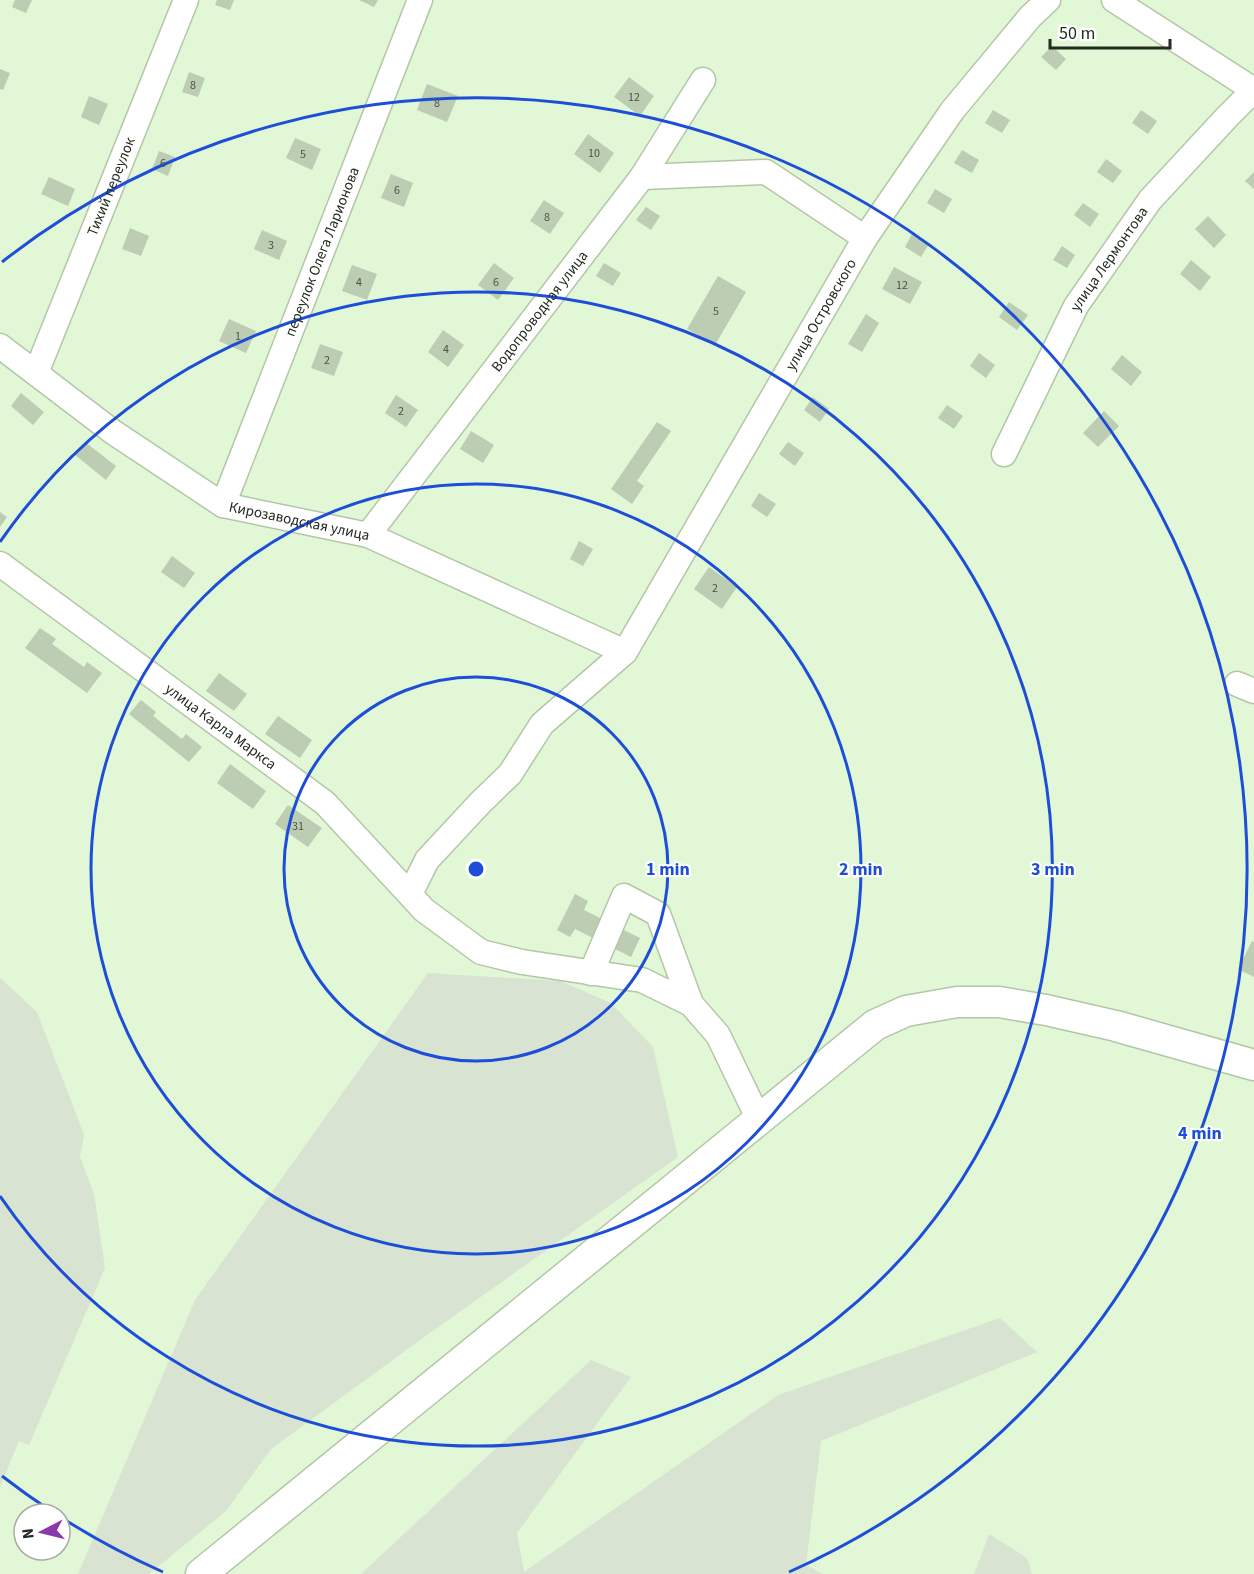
<svg xmlns="http://www.w3.org/2000/svg" width="1254" height="1574" font-family="'Source Sans 3',sans-serif">
	<style>
		.green { fill: #d8e4d1 }
		.building { fill: #bccdb3 }
		.lines { fill: none; stroke-linecap: round; stroke-linejoin: round }
		.minor-casing { stroke: #b3c7a7; stroke-width: 27 }
		.major-casing { stroke: #b3c7a7; stroke-width: 33 }
		.minor { stroke: #fff; stroke-width: 24 }
		.major { stroke: #fff; stroke-width: 30 }
		.ring { fill: none; stroke: #1d4ed8; stroke-width: 3 }
		.labels { text-anchor: middle; stroke-width: 4.5; stroke-linejoin: round; paint-order: stroke }
		.number-label { font-size: 12px; fill: #495444 }
		.street-label { font-size: 15px; fill: #232b1f; stroke: #fff }
		.centre { fill: #1d4ed8; stroke: #fff; stroke-width: 3 }
		.ring-label { font-size: 18px; text-anchor: middle; font-weight: bold; fill: #1d4ed8; stroke: #fff; stroke-width: 4.5; stroke-linejoin: round; paint-order: stroke }
	</style>
	<rect width="100%" height="100%" fill="#e1f7d5"/>
	<g class="green">
		<polygon points="428,973 560,981 611,1003 653,1047 678,1157 427,1335 271,1449 226,1511 149,1574 78,1574 195,1300"/>
		<polygon points="0,978 37,1012 84,1135 80,1157 94,1194 105,1268 29,1445 19,1441 0,1487"/>
		<polygon points="1000,1318 1037,1352 821,1441 806,1565 823,1574 361,1574 591,1360 631,1377 517,1533 524,1572 778,1395"/>
		<polygon points="989,1534 1027,1558 1032,1574 974,1574"/>
	</g>
	<g class="building">
		<polygon points="15,0 32,0 26,13 12,7"/>
		<polygon points="217,0 234,0 230,10 215,5"/>
		<polygon points="359,0 378,0 374,7"/>
		<polygon points="1052,46 1066,59 1056,70 1041,57"/>
		<polygon points="0,69 10,73 3,90 0,89"/>
		<polygon points="189,72 205,78 198,97 182,92"/>
		<polygon points="629,77 654,96 640,116 614,97"/>
		<polygon points="427,84 458,96 447,122 417,110"/>
		<polygon points="89,96 108,104 99,125 81,117"/>
		<polygon points="993,110 1010,120 1002,133 985,123"/>
		<polygon points="1141,110 1157,121 1148,134 1132,123"/>
		<polygon points="588,134 614,153 600,173 574,154"/>
		<polygon points="295,138 321,149 312,170 286,158"/>
		<polygon points="962,150 979,160 972,173 954,163"/>
		<polygon points="159,151 175,157 168,176 152,169"/>
		<polygon points="1106,159 1122,171 1113,183 1097,172"/>
		<polygon points="1254,172 1254,189 1245,181"/>
		<polygon points="391,174 413,183 404,207 381,198"/>
		<polygon points="49,177 75,189 68,206 41,194"/>
		<polygon points="935,189 952,199 944,213 927,203"/>
		<polygon points="544,200 564,213 550,234 530,221"/>
		<polygon points="1083,203 1099,214 1090,227 1074,215"/>
		<polygon points="646,207 660,216 651,230 636,220"/>
		<polygon points="1208,216 1226,235 1214,248 1195,229"/>
		<polygon points="130,228 149,236 141,256 122,249"/>
		<polygon points="262,230 287,241 279,260 254,249"/>
		<polygon points="912,234 929,244 921,257 905,247"/>
		<polygon points="1062,246 1075,255 1067,268 1053,260"/>
		<polygon points="1191,260 1211,277 1200,291 1180,274"/>
		<polygon points="494,263 514,278 498,300 478,285"/>
		<polygon points="604,263 621,273 613,286 596,276"/>
		<polygon points="352,265 377,274 367,300 342,291"/>
		<polygon points="894,267 922,282 910,304 882,289"/>
		<polygon points="718,276 746,292 715,345 687,329"/>
		<polygon points="1009,302 1028,315 1017,330 999,317"/>
		<polygon points="866,314 879,323 862,352 848,344"/>
		<polygon points="229,319 256,331 246,353 219,341"/>
		<polygon points="443,330 464,345 448,367 428,352"/>
		<polygon points="320,344 343,352 334,376 311,368"/>
		<polygon points="979,353 995,365 986,378 970,366"/>
		<polygon points="1122,355 1142,372 1131,386 1111,369"/>
		<polygon points="21,393 44,412 33,425 11,406"/>
		<polygon points="396,395 418,410 406,427 385,413"/>
		<polygon points="813,397 829,409 820,422 804,410"/>
		<polygon points="947,405 963,416 954,429 938,418"/>
		<polygon points="1104,411 1119,426 1098,447 1083,433"/>
		<polygon points="657,422 671,431 637,481 644,486 632,504 611,489"/>
		<polygon points="471,431 494,445 483,463 460,449"/>
		<polygon points="85,442 116,466 106,480 75,455"/>
		<polygon points="788,442 804,453 795,466 779,454"/>
		<polygon points="759,493 776,504 767,517 751,506"/>
		<polygon points="0,512 7,517 0,527"/>
		<polygon points="579,541 593,549 583,566 570,559"/>
		<polygon points="172,556 195,573 184,588 161,572"/>
		<polygon points="709,567 737,587 722,609 694,589"/>
		<polygon points="40,628 56,639 52,644 84,667 87,662 102,673 87,693 25,648"/>
		<polygon points="219,673 247,694 234,711 206,691"/>
		<polygon points="141,700 156,712 153,716 182,739 186,734 202,747 189,762 129,714"/>
		<polygon points="278,716 312,740 300,758 265,734"/>
		<polygon points="230,764 266,791 253,809 217,783"/>
		<polygon points="288,805 322,828 308,847 275,824"/>
		<polygon points="575,894 588,901 584,910 640,938 631,957 575,929 570,937 557,930"/>
		<polygon points="1252,941 1254,942 1254,977 1238,969"/>
	</g>
	<g class="lines">
		<g class="minor-casing">
			<g id="minor">
				<polyline points="1114,0 1254,90"/>
				<polyline points="642,177 766,172 865,238"/>
				<path id="s1" d="M0 346 113 432 223 505 368 535 625 652"/>
				<path id="s2" d="M36 373 186 0"/>
				<path id="s3" d="M1004 454 1076 306 1150 200 1227 117 1254 90"/>
				<path id="s4" d="M223 505 420 0"/>
				<path id="s5" d="M368 535 642 177 703 80"/>
				<path id="s6" d="M0 564 325 803 424 910 481 952 522 962 642 980 691 1004 718 1035 759 1120"/>
				<polyline points="1237,684 1254,691"/>
				<path id="s7" d="M410 894 427 860 480 803 510 774 542 724 625 652 865 238 952 111 1030 17 1048 0"/>
				<polyline points="591,973 624,896 658,914 691,1004"/>
			</g>
		</g>
		<g class="major-casing">
			<polyline id="major" points="201,1574 875,1025 906,1011 957,1002 999,1002 1046,1010 1116,1026 1254,1065"/>
		</g>
		<use href="#minor" class="minor"/>
		<use href="#major" class="major"/>
	</g>
	<g class="ring">
		<circle cx="476" cy="869" r="192"/>
		<circle cx="476" cy="869" r="385"/>
		<path d="M0 542A577 577 0 1 1 0 1196"/>
		<path d="M163 1572A770 770 0 0 1 62 1518M51 1511A770 770 0 0 1 2 1476M2 262A770 770 0 1 1 789 1572"/>
	</g>
	<g class="labels">
		<g class="number-label">
			<text x="193" y="89">8</text>
			<text x="634" y="101">12</text>
			<text x="437" y="107">8</text>
			<text x="594" y="157">10</text>
			<text x="303" y="158">5</text>
			<text x="163" y="167">6</text>
			<text x="397" y="194">6</text>
			<text x="547" y="221">8</text>
			<text x="271" y="249">3</text>
			<text x="359" y="286">4</text>
			<text x="496" y="286">6</text>
			<text x="902" y="289">12</text>
			<text x="716" y="315">5</text>
			<text x="238" y="340">1</text>
			<text x="446" y="353">4</text>
			<text x="327" y="364">2</text>
			<text x="401" y="415">2</text>
			<text x="715" y="592">2</text>
			<text x="298" y="830">31</text>
		</g>
		<g class="street-label">
			<text dy="5" stroke="none"><textPath href="#s2" startOffset="201">Тихий переулок</textPath></text>
			<text dy="5" stroke="none"><textPath href="#s4" startOffset="272">переулок Олега Ларионова</textPath></text>
			<text dy="5" stroke="none"><textPath href="#s3" startOffset="222">улица Лермонтова</textPath></text>
			<text dy="5" stroke="none"><textPath href="#s5" startOffset="282">Водопроводная улица</textPath></text>
			<text dy="5" stroke="none"><textPath href="#s7" startOffset="717">улица Островского</textPath></text>
			<text dy="5" stroke="none"><textPath href="#s1" startOffset="352">Кирозаводская улица</textPath></text>
			<text dy="5" stroke="none"><textPath href="#s6" startOffset="274">улица Карла Маркса</textPath></text>
		</g>
	</g>
	<circle cx="476" cy="869" r="9" class="centre"/>
	<g class="ring-label">
		<text x="668" y="875">1 min</text>
		<text x="861" y="875">2 min</text>
		<text x="1053" y="875">3 min</text>
		<text x="1200" y="1139">4 min</text>
	</g>
	<g transform="translate(42 1532) rotate(263)"><circle r="28" fill="#ffffff" stroke="#a7aaa5" stroke-width="1.5"/>
	<path d="M0-4.5L10 22L0 15L-10 22Z" fill="#883aab"/>
	<text y="-9" font-size="16" font-weight="bold" text-anchor="middle" fill="#232b1f">N</text>
	</g>
	<path d="M1050 39v9h120v-9" fill="none" stroke="#232b1f" stroke-width="3"/>
	<text x="1059" y="39" font-size="18" fill="#232b1f" stroke="#ffffff" stroke-width="4.5" paint-order="stroke">50 m</text>
</svg>
